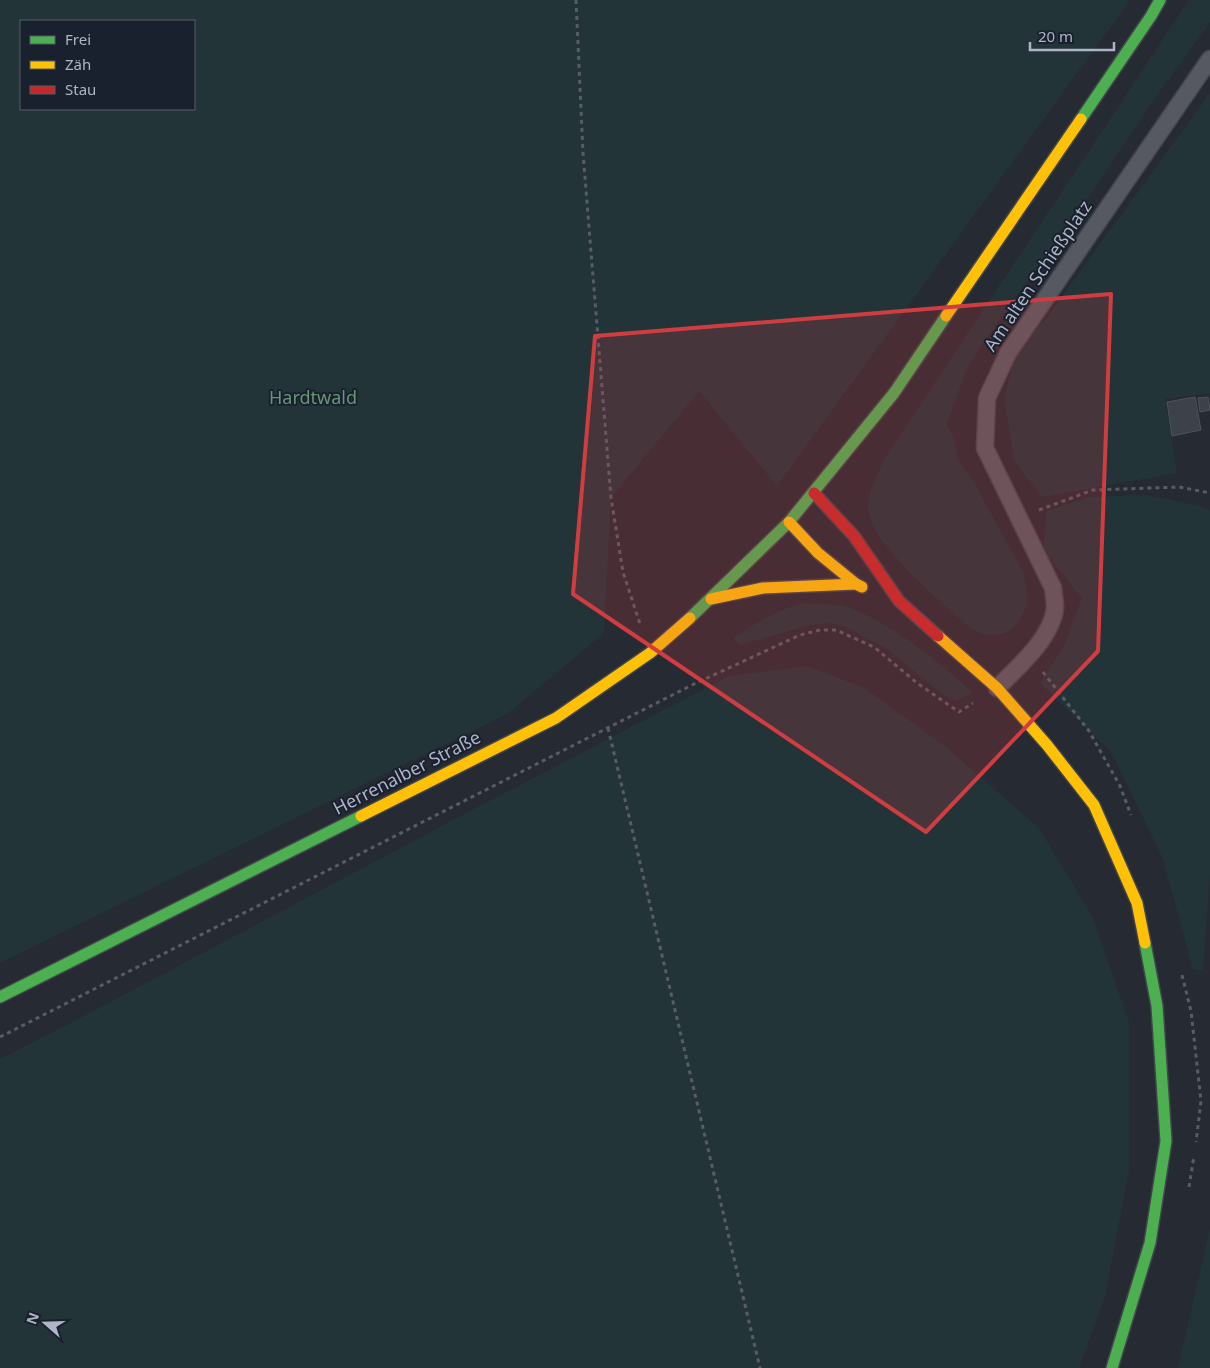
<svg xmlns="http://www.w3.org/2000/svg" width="1210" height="1368" font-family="'Noto Sans',sans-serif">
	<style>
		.green { fill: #233439; fill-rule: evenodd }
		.building { fill: #3d414a; stroke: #4d525c }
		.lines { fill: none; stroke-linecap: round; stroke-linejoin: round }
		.lane-casing { stroke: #42454c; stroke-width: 19 }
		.fast-casing { stroke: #42454c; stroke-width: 14 }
		.slow-casing { stroke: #42454c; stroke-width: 14 }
		.jam-casing { stroke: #42454c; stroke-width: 14 }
		.path { stroke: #585c64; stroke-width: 3; stroke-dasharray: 4 4; stroke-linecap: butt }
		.lane { stroke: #565962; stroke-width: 16 }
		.fast { stroke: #4caf50; stroke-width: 11 }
		.slow { stroke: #ffc107; stroke-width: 11 }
		.jam { stroke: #c62828; stroke-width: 11 }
		.marked { fill: #d03d40; fill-opacity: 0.2; stroke: #d03d40; stroke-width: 4; stroke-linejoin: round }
		.labels { text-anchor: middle; stroke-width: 4; stroke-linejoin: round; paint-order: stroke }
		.street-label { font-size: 18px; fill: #aeb5c6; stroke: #19202e }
		.park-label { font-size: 18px; fill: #659775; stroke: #19202e }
	</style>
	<rect width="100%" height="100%" fill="#262a33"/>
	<g class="green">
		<path d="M0 0H1130L777 486 699 391 611 498 604 633 507 714 0 963ZM21 21H194V109H21Z"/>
		<path d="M1189 0H1210V22L1150 105 1063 235 1001 317 968 366 947 424 952 432 959 461 974 482 1023 572 1027 590V605L1022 616 1014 627 1008 632 997 635H986L971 629C944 604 865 541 868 503 870 488 878 473 884 459Z"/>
		<polygon points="1210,93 1210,393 1165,399 1177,473 1042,497 1014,460 1004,397 1016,352 1047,317"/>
		<polygon points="1145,495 1201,506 1210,510 1210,872 1203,971 1193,969 1163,859 1112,753 1040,683 1063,648 1082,598 1043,550 1047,511 1088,497"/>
		<path d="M804 603C817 604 830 603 843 606 877 613 949 667 972 693L956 701 941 693 887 649 844 626 828 623 810 625 740 645 733 638C759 621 774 611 804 603Z"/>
		<polygon points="806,666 863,687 945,746 1039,828 1092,916 1129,1022 1129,1170 1105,1296 1079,1368 0,1368 0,1059 67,1025 472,810 729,676"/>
		<polygon points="1210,1229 1210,1368 1177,1368 1179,1363"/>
	</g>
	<g class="building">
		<polygon points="1195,397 1201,430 1172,436 1167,402"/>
		<polygon points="1208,397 1210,410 1200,412 1198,398"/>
	</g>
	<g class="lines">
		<g class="lane-casing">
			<path id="lane" d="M997 688C1017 668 1052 638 1055 608 1055 602 1054 595 1053 588L985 448 987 398 1008 353 1210 59"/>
		</g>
		<g class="fast-casing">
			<g id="fast">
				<polyline points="1081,119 1151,16 1160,0"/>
				<polyline points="690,618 789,522 894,393 946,316"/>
				<polyline points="0,997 361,816"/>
				<polyline points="1112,1368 1150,1243 1166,1141 1157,1006 1145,943"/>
			</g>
		</g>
		<g class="slow-casing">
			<g id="slow">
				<polyline points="946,316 1081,119"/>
				<polyline points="789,522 818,553 856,584 862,587"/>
				<polyline points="711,599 763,588 856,584"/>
				<polyline points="938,636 997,688 1047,745 1094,805 1137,903 1145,943"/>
				<polyline points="361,816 556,718 650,653 690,618"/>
			</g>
		</g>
		<g class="jam-casing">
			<polyline id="jam" points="814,493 854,536 899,601 938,636"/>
		</g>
		<g class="path">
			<polyline points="576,0 583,153 611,498 623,572 640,624"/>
			<polyline points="1039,510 1093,490 1179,487 1210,493"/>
			<polyline points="1043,672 1089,731 1120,786 1131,815"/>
			<polyline points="608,728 760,1368"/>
			<polyline points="1182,975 1191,1011 1201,1101 1196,1142"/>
			<polyline points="0,1037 692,685 800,635 820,630 836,630 874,647 917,683 959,712 973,703"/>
			<polyline points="1189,1187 1194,1156"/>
		</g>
		<use href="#lane" class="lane"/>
		<use href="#fast" class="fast"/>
		<use href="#slow" class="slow"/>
		<use href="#jam" class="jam"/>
	</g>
	<path class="marked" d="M1111 294 1098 651 926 832 573 594 595 336Z"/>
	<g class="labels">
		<g class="street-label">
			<text transform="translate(1038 276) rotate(-56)" y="6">Am alten Schießplatz</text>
			<text transform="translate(407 773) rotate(-27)" y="6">Herrenalber Straße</text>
		</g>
		<g class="park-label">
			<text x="313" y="404">Hardtwald</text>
		</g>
	</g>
	<rect x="20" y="20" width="175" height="90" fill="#19202e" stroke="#555c6b"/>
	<rect x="30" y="36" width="25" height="8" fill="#4caf50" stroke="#555c6b"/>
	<text x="65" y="45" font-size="15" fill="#aeb5c6">Frei</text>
	<rect x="30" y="61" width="25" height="8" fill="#ffc107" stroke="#555c6b"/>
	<text x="65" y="70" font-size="15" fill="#aeb5c6">Zäh</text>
	<rect x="30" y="86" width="25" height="8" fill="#c62828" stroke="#555c6b"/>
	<text x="65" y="95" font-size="15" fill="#aeb5c6">Stau</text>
	<g transform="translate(45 1323) rotate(290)" stroke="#19202e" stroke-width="4" paint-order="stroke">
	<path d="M0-4L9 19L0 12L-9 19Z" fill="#aeb5c6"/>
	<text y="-8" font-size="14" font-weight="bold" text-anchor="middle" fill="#aeb5c6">N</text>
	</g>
	<path d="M1030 42v8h84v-8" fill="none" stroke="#aeb5c6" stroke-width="2.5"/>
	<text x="1038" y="42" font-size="15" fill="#aeb5c6" stroke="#19202e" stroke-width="4" paint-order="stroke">20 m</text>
</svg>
